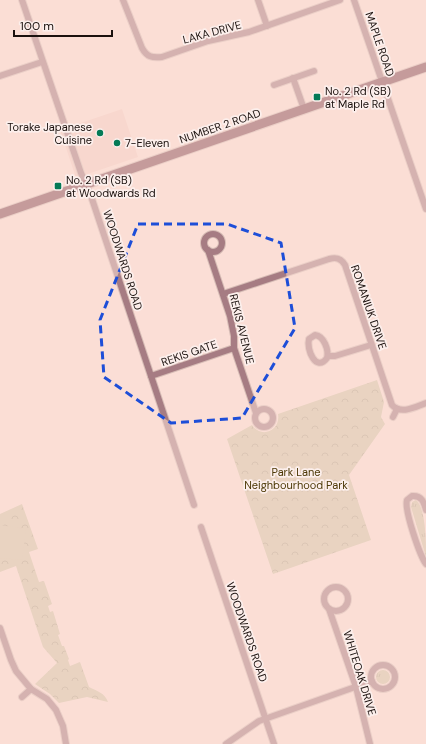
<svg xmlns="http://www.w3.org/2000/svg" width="426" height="744" font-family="'DM Sans',sans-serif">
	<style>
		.built { fill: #f4cfc5 }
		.grass { fill: url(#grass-tufts) }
		.park { fill: url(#park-crowns) }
		.garden { fill: #d2c5a8 }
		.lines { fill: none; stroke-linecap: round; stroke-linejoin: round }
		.street-casing { stroke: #d7bdb6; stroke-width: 8 }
		.secondary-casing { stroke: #d7bdb6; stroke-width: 11 }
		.street { stroke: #a67c83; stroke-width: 6 }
		.secondary { stroke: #844a55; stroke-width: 9 }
		.marked { fill: none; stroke: #1d4ed8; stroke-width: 3; stroke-dasharray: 8 5; stroke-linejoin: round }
		.poi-dot { fill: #047a56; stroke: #fcefec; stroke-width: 1.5 }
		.labels { text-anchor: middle; stroke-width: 3.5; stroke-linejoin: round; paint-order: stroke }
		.street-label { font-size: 11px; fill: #1b110e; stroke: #fcefec }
		.poi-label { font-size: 11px; fill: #1b110e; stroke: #fcefec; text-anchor: start }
		.park-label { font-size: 11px; fill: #4c3805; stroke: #fcefec }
	</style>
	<defs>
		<pattern id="grass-tufts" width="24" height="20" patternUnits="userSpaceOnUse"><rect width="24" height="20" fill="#d2c5a8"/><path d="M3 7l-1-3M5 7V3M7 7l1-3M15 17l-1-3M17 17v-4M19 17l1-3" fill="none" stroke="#b4a88f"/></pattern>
		<pattern id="park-crowns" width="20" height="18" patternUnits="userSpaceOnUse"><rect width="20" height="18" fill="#d2c5a8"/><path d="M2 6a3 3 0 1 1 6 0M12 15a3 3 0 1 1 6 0" fill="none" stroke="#b4a88f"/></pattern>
	</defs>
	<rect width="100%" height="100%" fill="#fbded6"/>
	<polygon class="built" points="122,109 138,157 76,178 60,130"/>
	<g class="grass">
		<path d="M416 500C426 508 426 544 426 557L411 507 412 502Z"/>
		<circle cx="383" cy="677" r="7"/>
	</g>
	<g class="park">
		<path d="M377 380 384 402 381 417 385 424 349 475 371 540 273 574 227 439 252 425C261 439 281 431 278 414Z"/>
		<path d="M22 504 38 549 29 552 39 582 44 581 52 604 48 606 50 612 53 611 60 634 58 635 62 646H64L69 659 68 660 70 666 80 662 89 687C97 691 105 693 108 702L87 697 59 703 50 694 35 684 57 663 43 647 16 566 0 572V514Z"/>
	</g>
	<polygon class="garden" points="0,525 26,529 22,560 0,558"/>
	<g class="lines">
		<g class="street-casing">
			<g id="street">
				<polyline points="22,0 81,173 91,196 194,505"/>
				<path d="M123 0 142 48C147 57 152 58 162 57L208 41 249 32 340 0"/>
				<polyline points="258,0 267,26"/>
				<polyline points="354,0 426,209"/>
				<polyline points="0,76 42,62"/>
				<polyline points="293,78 304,109"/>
				<polyline points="274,85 314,71"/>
				<circle cx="213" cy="243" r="9"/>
				<polyline points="208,250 230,316 234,336 234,348 256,413"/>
				<path d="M223 294 329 259C336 257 341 258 345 265L392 405C401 415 415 407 426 403"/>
				<path d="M315 335C324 336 329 350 327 358 316 373 306 349 309 339Z"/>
				<polyline points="328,356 335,356 371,345"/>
				<polyline points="151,376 234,348"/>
				<circle cx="264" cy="418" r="9"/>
				<polyline points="393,417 397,409"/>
				<path d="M426 510C424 503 422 495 412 496L407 500C404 510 420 556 426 564"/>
				<polyline points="201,527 274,744"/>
				<circle cx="336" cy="599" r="12"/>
				<polyline points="329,609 356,687 370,744"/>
				<polyline points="0,628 11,660 16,671 31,689 47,699 56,710 63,726 66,744"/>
				<circle cx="383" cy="677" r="12"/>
				<polyline points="22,697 31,689"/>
				<polyline points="226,744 259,721 372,681"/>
			</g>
		</g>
		<g class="secondary-casing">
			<polyline id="secondary" points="0,214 426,67"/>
		</g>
		<use href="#street" class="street"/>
		<use href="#secondary" class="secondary"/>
	</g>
	<path d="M0 0H426V744H0ZM138 224H227L281 243 295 328 242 418 171 423 104 377 100 320Z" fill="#fbded6" fill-opacity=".55" fill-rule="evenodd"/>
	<path class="marked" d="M138 224H227L281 243 295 328 242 418 171 423 104 377 100 320Z"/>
	<g class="poi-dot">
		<rect x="313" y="93" width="8" height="8" rx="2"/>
		<circle cx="100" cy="133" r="4"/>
		<circle cx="117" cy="143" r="4"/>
		<rect x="54" y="182" width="8" height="8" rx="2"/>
	</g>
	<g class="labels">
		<g class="street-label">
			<text transform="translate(212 32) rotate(-15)" y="4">LAKA DRIVE</text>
			<text transform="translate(380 44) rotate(71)" y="4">MAPLE ROAD</text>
			<text transform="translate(220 126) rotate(-19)" y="4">NUMBER 2 ROAD</text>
			<text transform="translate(123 260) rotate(72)" y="4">WOODWARDS ROAD</text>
			<text transform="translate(369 307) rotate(71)" y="4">ROMANIUK DRIVE</text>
			<text transform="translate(242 329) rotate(76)" y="4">REKIS AVENUE</text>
			<text transform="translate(189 353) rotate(-19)" y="4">REKIS GATE</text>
			<text transform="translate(247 632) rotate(71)" y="4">WOODWARDS ROAD</text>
			<text transform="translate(360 673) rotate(73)" y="4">WHITEOAK DRIVE</text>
		</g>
		<g class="poi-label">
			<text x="325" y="95">No. 2 Rd (SB)<tspan x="325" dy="13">at Maple Rd</tspan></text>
			<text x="92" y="131" text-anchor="end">Torake Japanese<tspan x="92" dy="13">Cuisine</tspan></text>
			<text x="125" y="147">7-Eleven</text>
			<text x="66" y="184">No. 2 Rd (SB)<tspan x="66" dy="13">at Woodwards Rd</tspan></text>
		</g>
		<g class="park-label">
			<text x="296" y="476">Park Lane<tspan x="296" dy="13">Neighbourhood Park</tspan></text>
		</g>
	</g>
	<path d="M14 30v6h98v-6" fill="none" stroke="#1b110e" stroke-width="2"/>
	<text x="20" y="30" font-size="12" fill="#1b110e" stroke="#fcefec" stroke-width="3" paint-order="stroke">100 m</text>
</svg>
